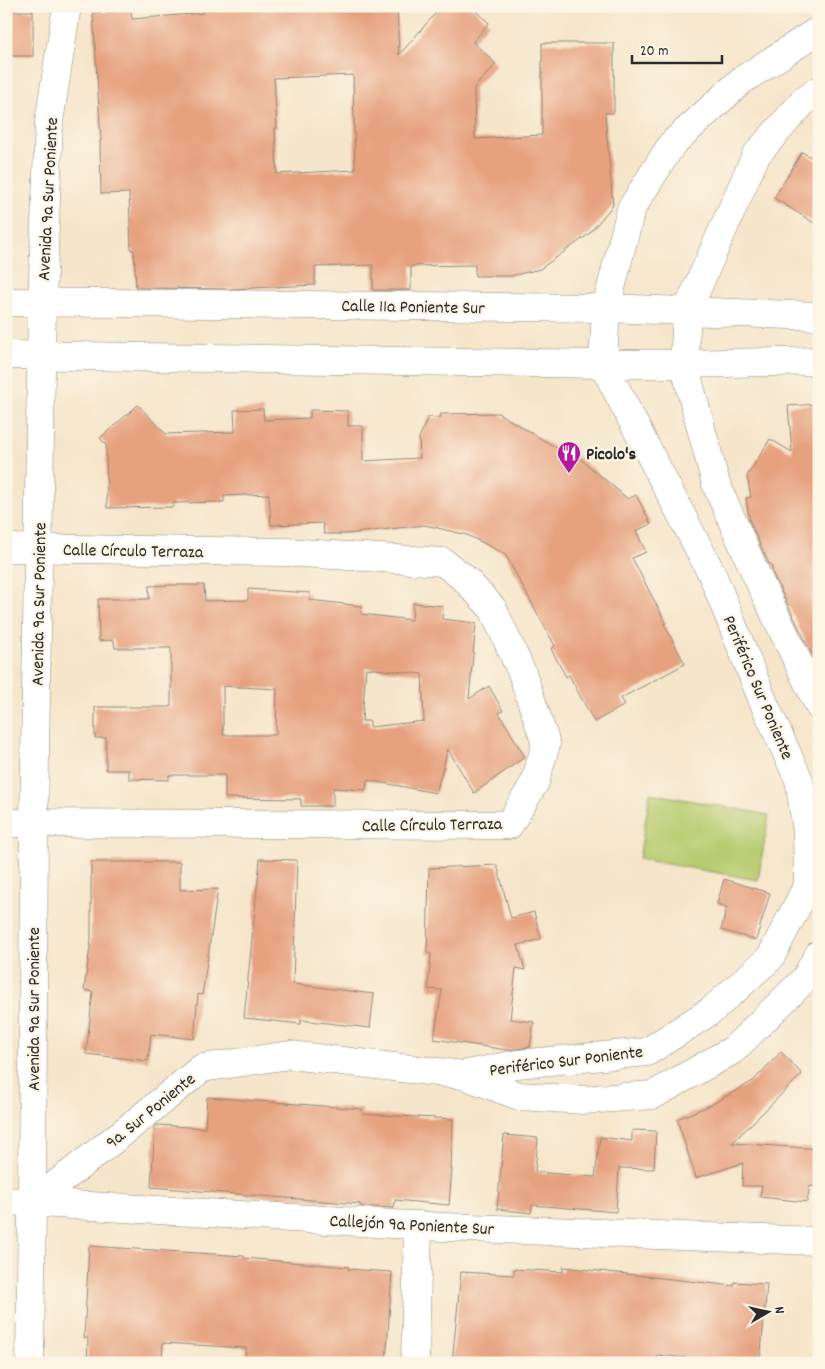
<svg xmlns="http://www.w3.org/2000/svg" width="825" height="1369" font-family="Dekko,sans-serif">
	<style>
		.green { fill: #b7cc70; stroke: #717c4e }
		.building { fill: #e6a17f; fill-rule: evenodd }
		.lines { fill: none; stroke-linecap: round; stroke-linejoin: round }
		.minor-casing { stroke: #90887a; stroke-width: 29 }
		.secondary-casing { stroke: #90887a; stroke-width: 29 }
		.minor { stroke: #fff; stroke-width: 28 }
		.secondary { stroke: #fff; stroke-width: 28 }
		.labels { text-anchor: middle; stroke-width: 4.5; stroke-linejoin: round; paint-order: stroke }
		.street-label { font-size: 18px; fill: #2b2b2b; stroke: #fcf5e5 }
		.poi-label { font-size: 18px; font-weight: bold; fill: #2b2b2b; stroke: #fcf5e5; text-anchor: start }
	</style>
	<rect width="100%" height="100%" fill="#fcf5e5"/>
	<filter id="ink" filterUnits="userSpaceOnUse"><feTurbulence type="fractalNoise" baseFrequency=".02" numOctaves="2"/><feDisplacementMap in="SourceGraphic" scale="10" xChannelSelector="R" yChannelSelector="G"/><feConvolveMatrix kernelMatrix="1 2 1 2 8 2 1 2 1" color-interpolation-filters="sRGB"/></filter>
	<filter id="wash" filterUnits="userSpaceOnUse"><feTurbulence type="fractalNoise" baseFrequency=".0096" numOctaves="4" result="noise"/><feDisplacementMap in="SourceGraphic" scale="20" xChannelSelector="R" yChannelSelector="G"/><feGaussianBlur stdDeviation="1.12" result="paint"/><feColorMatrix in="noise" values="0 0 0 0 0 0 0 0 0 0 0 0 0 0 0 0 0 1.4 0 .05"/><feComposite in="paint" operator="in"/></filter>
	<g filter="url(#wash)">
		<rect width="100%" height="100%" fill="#f5e5ca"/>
		<polygon class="green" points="650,793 769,815 758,880 639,859"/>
		<g id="blocks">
			<g class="building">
				<path d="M202 6H397L399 55 442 6H470L489 23 473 42 496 64 474 88 475 139 542 135V43H614V113H605L613 205 589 234 540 269 511 276H475V265L411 266V290H373V265L315 267V285L232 289 136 288 134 250H131L129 193 101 194 100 141H101L93 13 131 10 132 19 203 13ZM353 75 355 170 277 174 275 128H277L274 78Z"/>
				<rect x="6" y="11" width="27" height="45"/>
				<polygon points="802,152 819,162 819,226 774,198"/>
				<polygon points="819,404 819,669 773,574 771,564 769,564 750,522 746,498 751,497 747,476 770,439 792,452 788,406"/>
				<polygon points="138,405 166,434 235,432 234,410 263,409 264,420 310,418 310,410 348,411 348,426 363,426 363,461 420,458 419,438 428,417 440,418 441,414 498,413 575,459 577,456 628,499 636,495 651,524 636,531 646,552 632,558 666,623 664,624 685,664 621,698 625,705 594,722 569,675 566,677 551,649 555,646 505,554 467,535 425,525 346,534 324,534 323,523 271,525 269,494 224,496 224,502 173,503 173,507 107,508 106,445 100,438"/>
				<path d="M172 585H204L205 601 248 600V589L310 593 309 600 362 606 361 614 412 620 413 603 443 606 442 619 476 623 469 699 489 686 503 711 499 713 525 757 474 793 448 749 436 793 367 780 366 790 333 788V806H301V799L225 798V775H169V780L129 779V770H106V738H95V707H171V648H115L114 640 99 641 98 599H149V586ZM366 668 422 674 424 721 370 727V721H362ZM223 686 277 689 276 735H223Z"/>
				<polygon points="260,859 297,860 293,984 374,994 370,1028 301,1020 301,1024 244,1018"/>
				<polygon points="91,862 180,862 180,890 218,889 202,995 198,994 194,1039 151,1034 148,1061 86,1054 93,992 84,990 91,940"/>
				<polygon points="497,865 511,918 534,912 541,939 518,945 525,970 516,968 510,1019 534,1022 530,1047 507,1050 434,1039 442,990 428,989 431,954 427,953 429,868"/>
				<polygon points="724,879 770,893 756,940 721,930 727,907 717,904"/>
				<polygon points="781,1052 802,1074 732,1143 819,1149 819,1187 810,1186 807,1202 760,1197 762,1186 742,1186 743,1163 696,1178 677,1119 711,1105 753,1081"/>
				<polygon points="207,1097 362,1109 362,1114 453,1119 451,1169 452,1169 449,1205 395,1200 394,1208 360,1206 360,1204 151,1187 155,1126 157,1125 205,1128"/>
				<polygon points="632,1130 656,1131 654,1169 619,1168 616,1212 532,1205 531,1213 497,1209 504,1135 538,1138 535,1172 595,1177 600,1137 632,1141"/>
				<polygon points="89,1246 244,1256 244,1258 349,1267 348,1269 392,1272 386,1363 245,1363 246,1348 163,1343 162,1363 87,1363 88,1338 84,1338"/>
				<polygon points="563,1267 734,1286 734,1282 767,1284 760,1363 738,1363 658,1355 656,1363 533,1363 534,1358 452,1363 461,1272 514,1275 514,1269 563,1272"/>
			</g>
		</g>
	</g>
	<g filter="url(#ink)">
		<use href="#blocks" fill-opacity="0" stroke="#90887a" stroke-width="1"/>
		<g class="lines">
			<g class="minor-casing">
				<g id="minor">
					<polyline points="6,548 286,552 443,562 465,579 493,609 522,673 546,744 535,782 509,825 6,823"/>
					<polyline points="6,1201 444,1227 819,1241"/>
					<polyline points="32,1203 34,823 42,302 49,122 67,6"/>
					<polyline points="415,1363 418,1225"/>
				</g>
			</g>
			<g class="secondary-casing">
				<g id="secondary">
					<polyline points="819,90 803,102 756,155 687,311 684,364 716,484 759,581 819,706"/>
					<polyline points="6,302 606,308 819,316"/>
					<polyline points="6,355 603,364 684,364 819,361"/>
					<polyline points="463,1075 517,1064 647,1052 712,1010 770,958 808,885 807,831 799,780 763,701 712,574 603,364 606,308 631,209 672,144 741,81 819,30"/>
					<polyline points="30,1363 32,1203 126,1130 202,1068 290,1055 463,1075 519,1096 584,1100 653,1095 733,1050 805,979 819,954"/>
				</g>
			</g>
			<use href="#minor" class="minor"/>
			<use href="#secondary" class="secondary"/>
		</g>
	</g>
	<defs>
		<g id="restaurant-pin" transform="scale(1.25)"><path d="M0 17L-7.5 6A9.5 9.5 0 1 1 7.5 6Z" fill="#b5179e" stroke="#fcf5e5"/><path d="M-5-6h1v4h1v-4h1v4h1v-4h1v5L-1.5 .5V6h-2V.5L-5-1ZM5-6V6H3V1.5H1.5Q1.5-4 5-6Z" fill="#fff"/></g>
	</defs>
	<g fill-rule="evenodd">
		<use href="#restaurant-pin" x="569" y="453"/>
	</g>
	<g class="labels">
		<g class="street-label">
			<text transform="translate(47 199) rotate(-87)" y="6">Avenida 9a Sur Poniente</text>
			<text transform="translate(413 306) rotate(1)" y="6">Calle 11a Poniente Sur</text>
			<text transform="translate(133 550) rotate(1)" y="6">Calle Círculo Terraza</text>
			<text transform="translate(38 604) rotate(-89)" y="6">Avenida 9a Sur Poniente</text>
			<text transform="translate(759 687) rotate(67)" y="6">Periférico Sur Poniente</text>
			<text transform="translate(432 824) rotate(-1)" y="6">Calle Círculo Terraza</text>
			<text transform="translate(33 1009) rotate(-90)" y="6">Avenida 9a Sur Poniente</text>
			<text transform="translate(566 1060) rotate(-7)" y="6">Periférico Sur Poniente</text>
			<text transform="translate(150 1110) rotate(-39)" y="6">9a. Sur Poniente</text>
			<text transform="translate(412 1224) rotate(3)" y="6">Callejón 9a Poniente Sur</text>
		</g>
		<g class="poi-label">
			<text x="586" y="459">Picolo's</text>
		</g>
	</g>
	<rect width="825" height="1369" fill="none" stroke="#fcf5e5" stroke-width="25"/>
	<g transform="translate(768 1312) rotate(81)" stroke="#fcf5e5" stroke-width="4" paint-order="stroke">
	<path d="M0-4L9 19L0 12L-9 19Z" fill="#2b2b2b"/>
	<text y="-8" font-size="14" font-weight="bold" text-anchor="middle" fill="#2b2b2b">N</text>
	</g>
	<path d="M632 55v8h90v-8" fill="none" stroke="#2b2b2b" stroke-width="2.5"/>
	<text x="640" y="55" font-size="15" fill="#2b2b2b" stroke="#fcf5e5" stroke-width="4" paint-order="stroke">20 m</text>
</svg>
